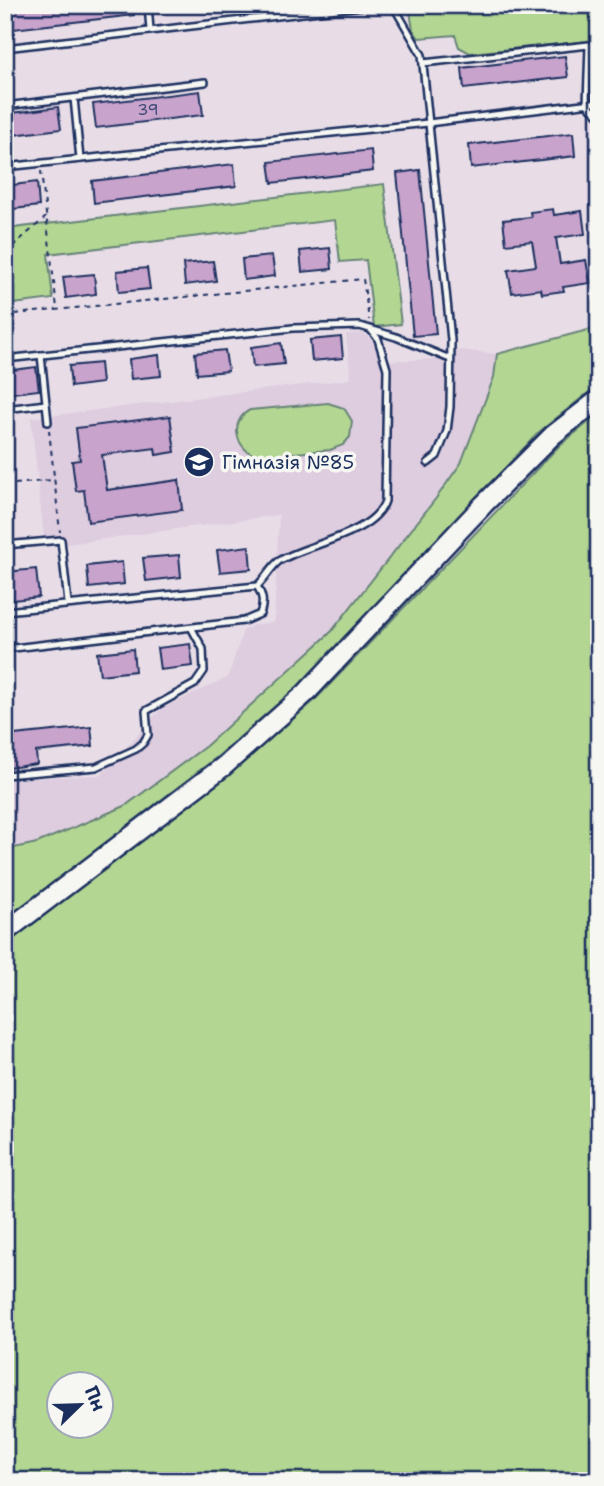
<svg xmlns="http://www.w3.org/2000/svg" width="604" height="1486" font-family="'Shantell Sans',sans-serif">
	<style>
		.built { fill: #deccdf }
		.green { fill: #b3d792; stroke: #678378; stroke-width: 2; fill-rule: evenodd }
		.building { fill: #c8a3cc; stroke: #1b2f5e; stroke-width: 2 }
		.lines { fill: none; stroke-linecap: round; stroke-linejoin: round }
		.service-casing { stroke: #1b2f5e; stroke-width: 10 }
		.primary-casing { stroke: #1b2f5e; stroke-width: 23 }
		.path { stroke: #1b2f5e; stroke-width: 2; stroke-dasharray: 5 5; stroke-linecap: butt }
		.service { stroke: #f6f6f2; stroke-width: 5 }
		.primary { stroke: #f6f6f2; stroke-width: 18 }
		.labels { text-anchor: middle; stroke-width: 7; stroke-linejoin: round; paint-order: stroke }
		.number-label { font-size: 16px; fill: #464c7a }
		.poi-label { font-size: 19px; fill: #1b2f5e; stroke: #f6f6f2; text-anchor: start }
	</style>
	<rect width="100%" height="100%" fill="#e8dde7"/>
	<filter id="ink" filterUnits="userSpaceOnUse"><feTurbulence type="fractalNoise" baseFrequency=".0143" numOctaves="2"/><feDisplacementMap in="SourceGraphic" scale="14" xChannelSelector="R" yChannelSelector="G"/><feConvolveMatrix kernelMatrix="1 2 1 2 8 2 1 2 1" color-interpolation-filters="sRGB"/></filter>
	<g filter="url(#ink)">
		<polygon class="built" points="363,333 371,339 377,349 379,361 439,359 460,350 497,354 494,377 461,463 437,497 331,632 206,746 125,806 37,843 5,850 5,781 33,778 101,775 161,709 228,677 243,631 254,625 274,622 279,515 45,547 31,418 351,379 346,334"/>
		<g class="green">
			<polygon points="409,5 562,5 562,9 597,8 599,12 599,40 470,53 459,47 455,35 419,38 413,30"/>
			<polygon points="384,184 401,324 374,327 366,260 340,262 335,220 48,254 53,299 5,305 5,229"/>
			<polygon points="599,327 599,384 539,432 298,686 217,757 5,920 5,850 37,843 125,806 206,746 331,632 437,497 461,463 494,377 497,354"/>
			<path d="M328 403 344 408 352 421 350 437 343 445 330 450 259 456C236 452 228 421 250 410Z"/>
			<path d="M599 414V1481H5V945L230 774 314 701 559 446ZM60 1384H102V1426H60Z"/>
		</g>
		<g class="building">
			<polygon points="23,5 133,5 134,15 5,30 5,7"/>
			<polygon points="565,56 568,77 464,89 462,68"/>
			<polygon points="200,91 203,115 96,128 93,104"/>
			<polygon points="58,107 61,129 5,136 5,114"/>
			<polygon points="573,133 575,156 471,168 469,145"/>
			<polygon points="371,150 373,171 272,183 269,162"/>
			<polygon points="234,164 236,186 94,203 92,181"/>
			<polygon points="420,170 436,334 413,336 397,173"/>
			<polygon points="37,182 39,206 5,210 5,186"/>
			<polygon points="553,209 554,215 582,211 585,234 556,238 560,264 586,260 590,283 563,287 564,291 542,294 541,289 512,293 508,270 536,266 532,241 506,244 503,220 531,217 530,212"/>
			<polygon points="330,248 332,269 302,272 300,251"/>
			<polygon points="272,256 275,276 244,280 242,259"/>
			<polygon points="213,261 216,281 185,285 183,264"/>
			<polygon points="147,268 150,289 119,292 117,271"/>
			<polygon points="94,274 96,294 66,298 63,277"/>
			<polygon points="341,337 343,358 312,361 310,340"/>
			<polygon points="281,343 284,364 253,367 251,347"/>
			<polygon points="225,350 228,371 197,374 195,353"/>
			<polygon points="159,355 161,376 131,379 129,359"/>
			<polygon points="100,363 102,383 71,387 69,366"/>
			<polygon points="36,367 39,390 5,394 5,371"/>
			<polygon points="170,416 175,452 156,455 155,448 102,455 107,490 179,480 182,510 88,522 84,490 76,491 72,461 80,460 76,428"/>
			<polygon points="249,546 251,569 220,572 217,550"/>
			<polygon points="179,555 181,577 146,581 143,558"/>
			<polygon points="122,562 124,584 89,588 87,566"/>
			<polygon points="36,569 39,597 5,601 5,572"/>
			<polygon points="190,644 193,666 160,670 157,648"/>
			<polygon points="133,649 135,671 100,675 97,653"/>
			<polygon points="91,727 93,746 36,752 37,764 8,768 5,736"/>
		</g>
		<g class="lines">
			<g class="service-casing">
				<g id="service">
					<polyline points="148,5 150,30"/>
					<polyline points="393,5 422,55 451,340 450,407 447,431 437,456 428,463"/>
					<polyline points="5,48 371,5"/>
					<polyline points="423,63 589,45 587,104 599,115"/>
					<polyline points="74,98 80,159"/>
					<polyline points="5,106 205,82"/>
					<polyline points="5,167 428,123 599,102"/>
					<polyline points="41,355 48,422"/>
					<polyline points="5,359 293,328 360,326 396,337 450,359"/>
					<polyline points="5,409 46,404"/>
					<polyline points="5,545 61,540 68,603"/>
					<path d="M5 611 257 586C265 579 272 566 279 561 306 544 374 535 385 501L387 369 378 339 371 330"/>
					<path d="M5 649 244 621 260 614C264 603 263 596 257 586"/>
					<polyline points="5,775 96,767 136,749 143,743 148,735 146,711 195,684 204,671 203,649 192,629"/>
				</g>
			</g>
			<g class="primary-casing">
				<polyline id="primary" points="5,932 224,766 306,693 484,504 553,435 599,399"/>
			</g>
			<g class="path">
				<polyline points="41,171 57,308"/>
				<polyline points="5,253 46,217"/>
				<polyline points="5,315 363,279 369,320"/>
				<polyline points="49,430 60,532"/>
				<polyline points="5,485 53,480"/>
			</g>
			<use href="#service" class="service"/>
			<use href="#primary" class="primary"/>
		</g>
	</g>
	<defs>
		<g id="school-disc" transform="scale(1.575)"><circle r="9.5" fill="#1b2f5e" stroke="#f6f6f2"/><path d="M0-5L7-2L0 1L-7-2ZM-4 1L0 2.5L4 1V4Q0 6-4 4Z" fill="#fff"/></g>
	</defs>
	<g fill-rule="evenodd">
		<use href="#school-disc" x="199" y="462"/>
	</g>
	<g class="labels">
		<g class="number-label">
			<text x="148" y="115">39</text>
		</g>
		<g class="poi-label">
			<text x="222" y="469">Гімназія №85</text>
		</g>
	</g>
	<rect width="604" height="1486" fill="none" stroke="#f6f6f2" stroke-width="28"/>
	<rect x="14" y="14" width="576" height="1458" fill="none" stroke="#1b2f5e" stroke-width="2.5" filter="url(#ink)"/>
	<g transform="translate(80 1405) rotate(67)"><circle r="33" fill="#f6f6f2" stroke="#9ea6b7" stroke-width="2"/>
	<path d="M0-5L12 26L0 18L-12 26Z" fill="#1b2f5e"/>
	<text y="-10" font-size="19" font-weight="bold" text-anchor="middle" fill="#1b2f5e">Пн</text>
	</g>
</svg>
